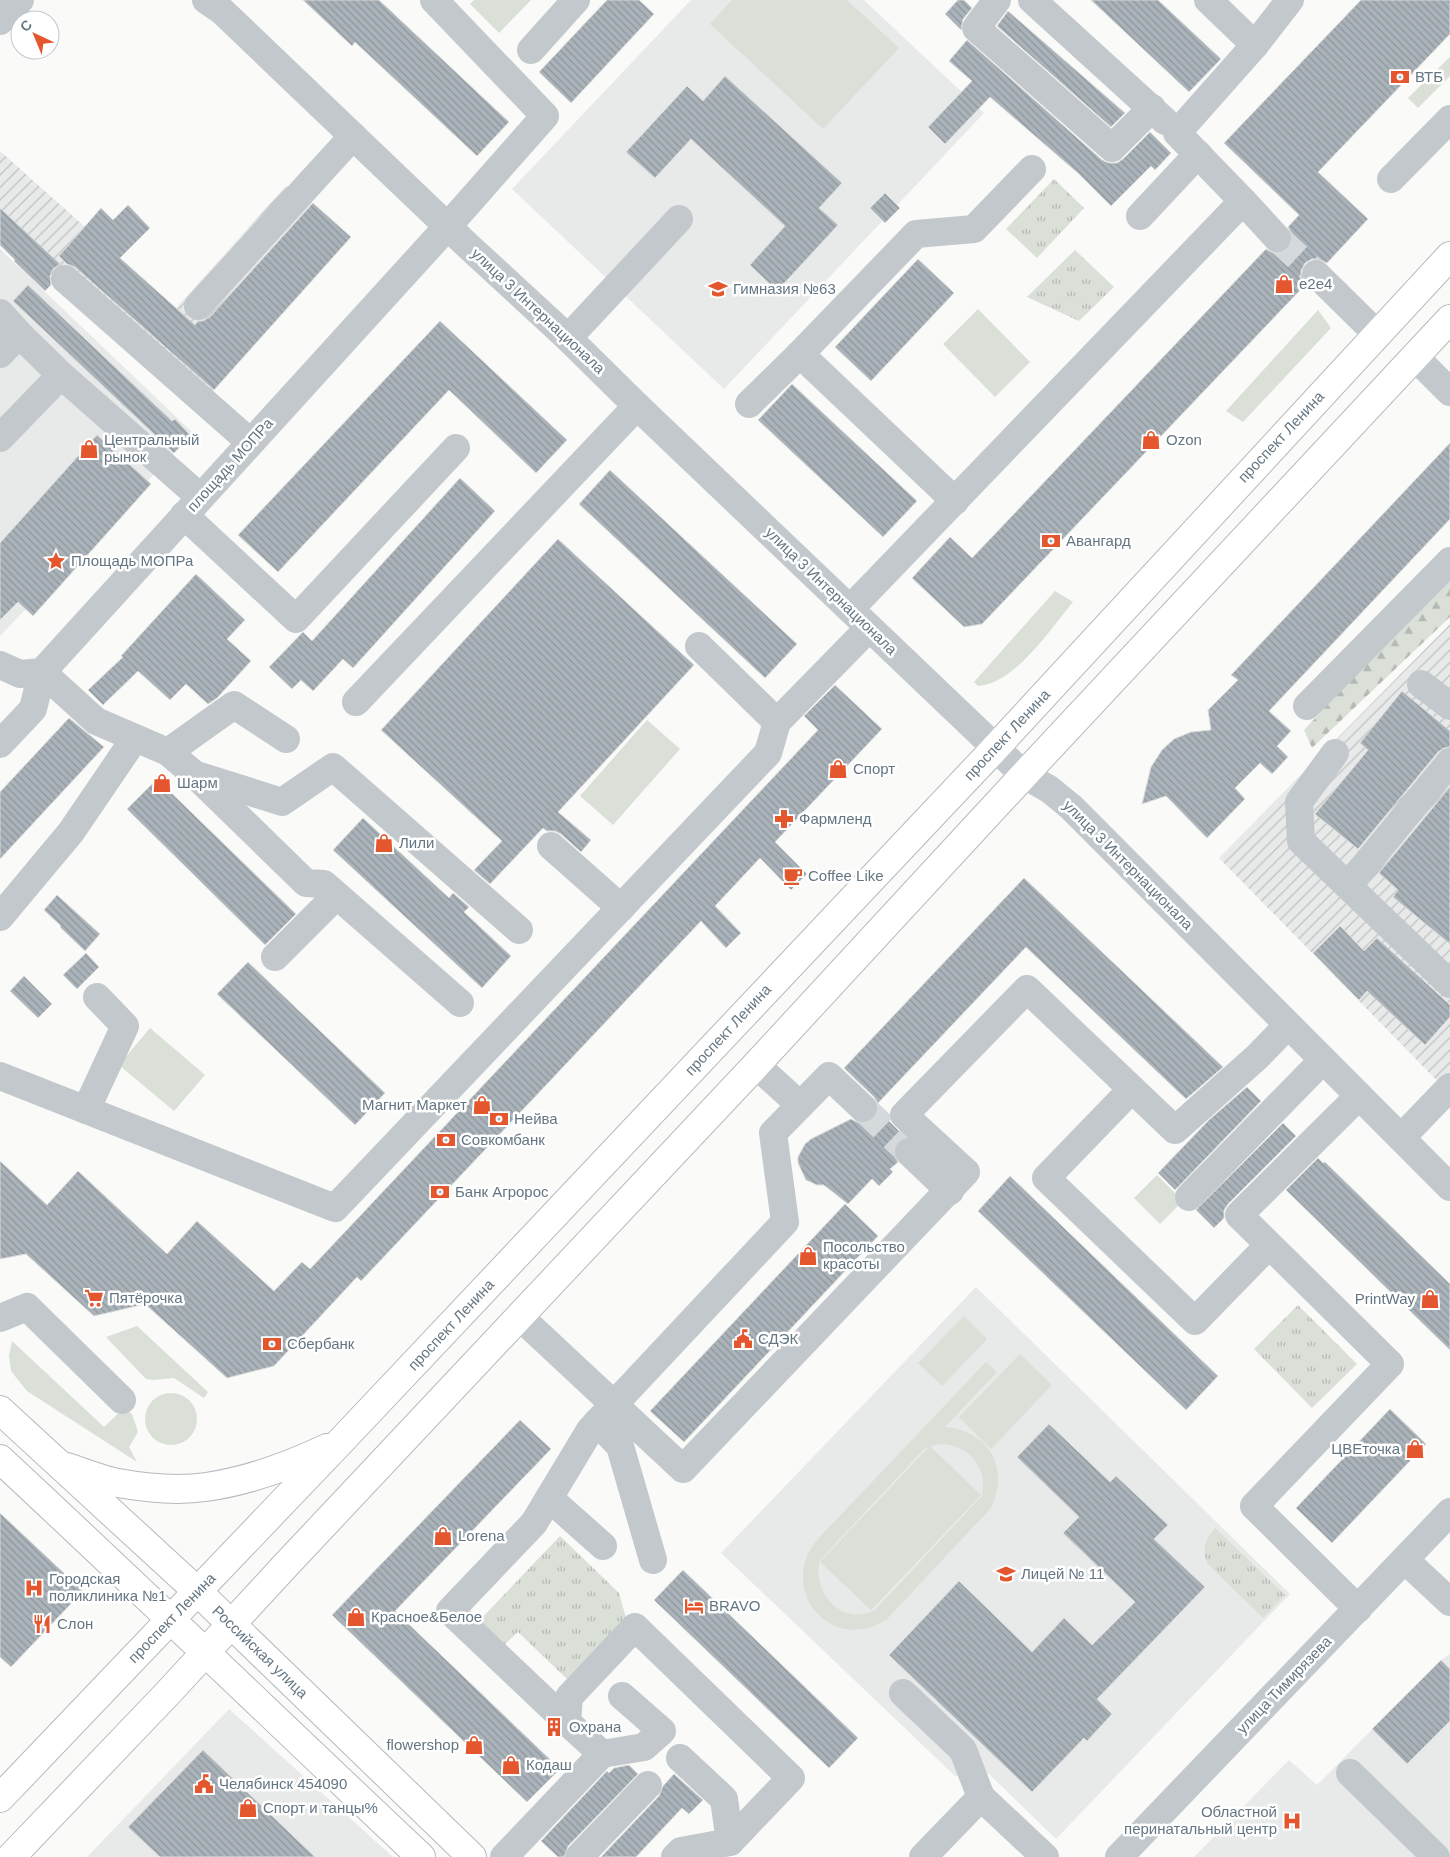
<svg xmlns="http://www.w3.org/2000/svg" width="1450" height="1857" font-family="Helvetica,sans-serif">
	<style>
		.built { fill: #e8e9e9 }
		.industrial { fill: url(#industrial-furrows) }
		.grass { fill: #dadfd7; fill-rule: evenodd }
		.forest { fill: url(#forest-firs) }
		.park { fill: url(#park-tufts) }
		.building { fill: url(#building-back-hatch); stroke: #dcdcda }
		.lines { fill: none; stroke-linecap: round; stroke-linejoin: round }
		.minor-tunnel { stroke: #d5d9db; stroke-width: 28; stroke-dasharray: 28 14; stroke-linecap: butt }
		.major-casing { stroke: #b5babe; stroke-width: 30 }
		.minor { stroke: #c3c8cc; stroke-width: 28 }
		.major { stroke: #fff; stroke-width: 28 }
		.labels { text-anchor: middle; stroke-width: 5; stroke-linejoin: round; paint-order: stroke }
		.poi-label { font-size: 15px; fill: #657683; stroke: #fff; text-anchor: start }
		.street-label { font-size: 15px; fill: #657683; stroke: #fff }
	</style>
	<defs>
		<pattern id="industrial-furrows" width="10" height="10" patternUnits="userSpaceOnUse" patternTransform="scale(1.25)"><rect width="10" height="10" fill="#e8e9e9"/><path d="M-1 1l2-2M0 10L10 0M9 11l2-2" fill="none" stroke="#c0c1c2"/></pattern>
		<pattern id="forest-firs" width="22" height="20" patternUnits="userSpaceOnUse" patternTransform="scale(1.25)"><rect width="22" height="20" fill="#dadfd7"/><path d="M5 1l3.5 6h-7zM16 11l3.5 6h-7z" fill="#b4b9b4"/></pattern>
		<pattern id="park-tufts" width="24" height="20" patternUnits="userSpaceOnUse" patternTransform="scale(1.25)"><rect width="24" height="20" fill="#dadfd7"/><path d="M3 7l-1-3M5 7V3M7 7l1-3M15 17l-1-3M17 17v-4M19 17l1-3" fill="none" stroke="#b4b9b4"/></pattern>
		<pattern id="building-back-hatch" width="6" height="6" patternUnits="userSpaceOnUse" patternTransform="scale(1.25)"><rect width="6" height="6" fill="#aab3b9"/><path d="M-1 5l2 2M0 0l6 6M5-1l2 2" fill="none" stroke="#8e969c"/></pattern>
	</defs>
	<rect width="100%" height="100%" fill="#fafaf8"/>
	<g class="built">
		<polygon points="691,0 864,0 984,113 724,389 512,189"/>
		<polygon points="0,249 193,433 0,636"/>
		<polygon points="976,1287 1290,1594 1056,1839 989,1774 955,1776 721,1553"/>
		<polygon points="1450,1654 1450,1857 1194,1857 1289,1760 1317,1785 1441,1660"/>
		<polygon points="229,1709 393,1857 87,1857"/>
	</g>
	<g class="industrial">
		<polygon points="0,151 176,308 286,186 308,199 351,237 197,408 0,227"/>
		<polygon points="1450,624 1450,1094 1219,858"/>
	</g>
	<g class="grass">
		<polygon points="474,0 531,0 499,33 470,4"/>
		<polygon points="732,0 847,0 899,48 823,129 710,24"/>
		<polygon points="1450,57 1450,76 1418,108 1408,98"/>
		<polygon points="978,309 1030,362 995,397 943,344"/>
		<polygon points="1318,310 1331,328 1243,422 1226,411"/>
		<path d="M1055 591 1073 602C1051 628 1015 684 978 686L974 682Z"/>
		<polygon points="647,720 680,749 613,825 580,796"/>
		<polygon points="150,1028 205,1075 174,1111 119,1065"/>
		<polygon points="1157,1175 1183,1201 1160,1224 1134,1198"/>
		<polygon points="964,1316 987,1339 942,1386 918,1363"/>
		<polygon points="137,1326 208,1392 204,1398 174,1378 153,1380 146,1379 106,1337"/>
		<polygon points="12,1341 104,1427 124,1408 132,1414 138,1432 129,1447 137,1462 27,1391 11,1371 9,1356"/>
		<polygon points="1020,1354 1052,1385 991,1449 959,1417"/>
		<path d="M986 1362 997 1372 945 1427C989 1431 1011 1469 990 1509L887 1619C832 1656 775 1589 818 1539ZM941 1444C969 1445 988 1467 982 1496L875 1610C842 1627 811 1592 820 1560L924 1449 929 1447 820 1562 871 1610 981 1495 930 1446Z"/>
		<circle cx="171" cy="1419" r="26"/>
	</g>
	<polygon class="forest" points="1450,574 1450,617 1312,748 1304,730"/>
	<g class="park">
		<polygon points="1054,179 1084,208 1037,258 1006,229"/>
		<polygon points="1075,250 1114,287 1079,321 1027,297"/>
		<polygon points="1298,1305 1357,1364 1312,1408 1254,1349"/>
		<path d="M1215 1528 1285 1595 1263 1618 1207 1563C1202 1549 1205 1539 1215 1528Z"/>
		<polygon points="560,1536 619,1593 626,1618 567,1679 518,1632 503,1646 478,1622"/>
	</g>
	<g class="building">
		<polygon points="303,0 379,0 509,122 477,156 355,42 352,46"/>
		<polygon points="607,0 639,0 654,14 571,103 539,72"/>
		<polygon points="958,0 964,0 972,8 963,19 961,30 945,14"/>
		<polygon points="1091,0 1158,0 1221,59 1189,92"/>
		<polygon points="1361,0 1450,0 1450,34 1318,172 1368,219 1327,263 1319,259 1312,259 1305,263 1301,271 1301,279 1305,285 982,624 964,627 912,578 950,537 972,558 1266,249 1273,253 1281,253 1287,250 1292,243 1292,234 1288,227 1299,215 1224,143"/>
		<polygon points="1008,11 1125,113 1111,127 997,26"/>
		<polygon points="967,40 1102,160 1109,163 1117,163 1123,159 1150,132 1171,153 1155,170 1151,166 1111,206 1079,174 990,97 945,144 928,127 972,81 949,61"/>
		<polygon points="725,76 842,183 819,208 838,225 777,291 750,265 785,226 691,139 655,178 626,152 687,86 703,101"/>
		<polygon points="885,193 900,208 885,223 870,208"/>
		<polygon points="313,203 351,237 214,390 75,267 67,264 59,256 101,208 113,220 128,205 150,228 120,258 195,325 198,321 203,321 210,317"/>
		<polygon points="0,208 60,264 53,269 50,276 51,285 45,291 14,261 15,260 0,245"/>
		<polygon points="918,259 954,293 871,381 835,347"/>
		<polygon points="28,285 172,421 175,419 191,436 174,453 13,301"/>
		<polygon points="440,321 567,440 536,473 449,390 278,572 238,535"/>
		<polygon points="792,384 917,501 883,537 758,420"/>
		<polygon points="97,435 151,484 33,616 18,602 0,620 0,543"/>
		<polygon points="1450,443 1450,519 1269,711 1291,731 1277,746 1288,757 1272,774 1260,763 1235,788 1245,799 1207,838 1166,796 1142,804 1151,767 1162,750 1174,739 1191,732 1211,730 1208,710 1238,680 1231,675"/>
		<polygon points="610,470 797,644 765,678 579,504"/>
		<polygon points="460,478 495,511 353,668 343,659 313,691 301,680 292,689 269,667 303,632 312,641"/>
		<polygon points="558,539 694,665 558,812 591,840 581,852 561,834 555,831 547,831 543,828 490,884 474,870 502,841 381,730"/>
		<polygon points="196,574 245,620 227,639 251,661 217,698 208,704 186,684 170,700 138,671 103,705 88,690 123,657 121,656"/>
		<polygon points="835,685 882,729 775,842 807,874 791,890 760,858 715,906 741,933 726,948 701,921 361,1281 357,1277 274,1366 227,1378 145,1304 94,1316 26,1254 0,1259 0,1161 47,1205 78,1171 167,1254 197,1221 274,1291 302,1262 310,1269 818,730 804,716"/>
		<polygon points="1402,691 1450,731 1450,747 1444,748 1438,752 1358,849 1315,814 1368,750 1360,743"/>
		<polygon points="69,718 104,747 0,859 0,792"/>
		<polygon points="157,779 296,914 265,945 127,809"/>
		<polygon points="1450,787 1450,944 1393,897 1398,890 1379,873"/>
		<polygon points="363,818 449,898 453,893 469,907 464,912 511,956 482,988 333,850"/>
		<polygon points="1024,878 1223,1067 1186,1099 1026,947 878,1103 874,1097 844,1068"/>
		<polygon points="57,895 100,934 85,951 60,927 61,926 44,910"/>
		<polygon points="1340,926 1364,951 1377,938 1450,1005 1450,1017 1425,1045 1367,991 1359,1000 1313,953"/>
		<polygon points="86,953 99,967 77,989 63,975"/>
		<polygon points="248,962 385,1093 355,1125 217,994"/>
		<polygon points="24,976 52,1004 38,1018 10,991"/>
		<polygon points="1247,1087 1261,1101 1175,1190 1158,1173 1209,1120"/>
		<polygon points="878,1110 905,1137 898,1141 894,1148 894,1156 898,1162 890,1169 893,1172 879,1186 872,1179 848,1204 824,1185 817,1185 806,1180 798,1163 798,1157 805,1144 811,1139 851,1119 859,1123 868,1123 875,1118"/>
		<polygon points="1283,1123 1296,1136 1228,1204 1224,1210 1224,1218 1214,1228 1196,1210"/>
		<polygon points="1318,1158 1323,1163 1325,1162 1450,1284 1450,1350 1286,1190"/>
		<polygon points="1010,1176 1218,1376 1186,1410 978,1211"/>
		<polygon points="845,1204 878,1236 684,1442 650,1411"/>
		<polygon points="1390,1409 1426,1444 1332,1543 1296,1508"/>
		<polygon points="520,1420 551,1449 395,1611 560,1769 527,1802 332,1615"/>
		<polygon points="1049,1424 1110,1482 1116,1476 1168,1525 1154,1539 1205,1587 1097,1699 1112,1714 1087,1741 1084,1738 1032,1792 889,1655 959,1581 1032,1652 1064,1618 1092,1645 1135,1602 1063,1533 1079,1517 1017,1457"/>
		<polygon points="0,1513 83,1591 11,1667 0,1657"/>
		<polygon points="683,1570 858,1738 829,1768 654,1600"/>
		<polygon points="1441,1660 1450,1669 1450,1721 1407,1764 1372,1729"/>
		<polygon points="203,1750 315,1857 160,1857 128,1827"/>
		<polygon points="629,1765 638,1774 568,1846 564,1857 558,1857 541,1841 607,1771 609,1773 614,1768"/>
		<polygon points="674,1774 703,1800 689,1814 682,1808 636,1857 601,1857 659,1796 663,1786"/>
	</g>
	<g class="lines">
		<g class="minor-tunnel">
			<polyline points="1277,238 1316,274"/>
			<polyline points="863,1108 909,1152"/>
		</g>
		<g class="major-casing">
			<g id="major">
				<polyline points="0,1410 197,1591 472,1857"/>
				<path d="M0 1459C142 1591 281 1725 421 1857"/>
				<path d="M67 1467C83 1472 101 1480 118 1483 146 1488 178 1491 206 1487 248 1481 289 1466 327 1448"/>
				<polyline points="0,1798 342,1440 985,759 1450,256"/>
				<polyline points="11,1857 167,1694 284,1567 756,1065 1024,775 1450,319"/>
			</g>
		</g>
		<g class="minor">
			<polyline points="206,0 222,11 467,245 568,338 637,406 1024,775 1049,789 1071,807 1450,1187"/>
			<polyline points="997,0 976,28 1112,148 1152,108"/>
			<polyline points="1032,0 1165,121"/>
			<polyline points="1208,0 1255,45"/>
			<polyline points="0,21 20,0"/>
			<polyline points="531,50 576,0"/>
			<polyline points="1391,179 1450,119"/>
			<polyline points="1243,201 1277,238"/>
			<polyline points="1140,216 1198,154"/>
			<polyline points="1316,274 1376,333"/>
			<polyline points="65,279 250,442"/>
			<polyline points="198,306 353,136"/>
			<polyline points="0,313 19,334"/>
			<polyline points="568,338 679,219"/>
			<polyline points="0,354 19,334 61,375 0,438"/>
			<polyline points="1414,356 1450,392"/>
			<polyline points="61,375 200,497"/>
			<polyline points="749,404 800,354"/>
			<polyline points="955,501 800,354 916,234 974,229 1032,169"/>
			<polyline points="184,515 296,619 456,448"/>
			<polyline points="850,609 1243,201 1177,133 1255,45 1290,0"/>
			<polyline points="699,646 777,722"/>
			<polyline points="0,665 20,674 42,672 448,226 545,116 434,0"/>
			<polyline points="1421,684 1450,706"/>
			<polyline points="356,702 637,406"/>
			<polyline points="1307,706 1450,561"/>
			<polyline points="0,744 33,709 42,672 96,721 168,752 194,774 306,883 324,884 460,1003"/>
			<polyline points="168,752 234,705 286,739"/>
			<polyline points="1335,753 1299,802 1301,841 1450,984"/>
			<polyline points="200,776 282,802 333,767 519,930"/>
			<polyline points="551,846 621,908"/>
			<polyline points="1348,886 1450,762"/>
			<polyline points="0,917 71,832 135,738"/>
			<polyline points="275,957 336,896"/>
			<polyline points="756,1065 800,1105"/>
			<polyline points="0,1076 335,1208 768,753 777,722 869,628"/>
			<polyline points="1132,1089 1046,1178 1195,1321 1269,1245"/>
			<polyline points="86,1110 125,1026 97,997"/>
			<polyline points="1401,1138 1450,1087"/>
			<polyline points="909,1152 950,1191"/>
			<polyline points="1189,1197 1323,1060"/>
			<polyline points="519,1316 683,1469 966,1172 904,1115 1027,989 1175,1130 1257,1057 1288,1025"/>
			<polyline points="0,1318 27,1307 122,1400"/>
			<polyline points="597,1422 620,1446 653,1560"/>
			<polyline points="549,1498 603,1546"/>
			<polyline points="1405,1560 1450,1602"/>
			<polyline points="1358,1609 1254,1506 1390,1364 1239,1215 1359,1096"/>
			<polyline points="903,1693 963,1750 981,1797"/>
			<polyline points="567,1722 450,1611 534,1523 590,1430 785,1222 773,1133 829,1076 863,1108"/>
			<polyline points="602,1754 644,1747 662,1731 622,1696"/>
			<polyline points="680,1758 724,1799 730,1842"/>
			<polyline points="1350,1773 1436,1857"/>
			<polyline points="504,1857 602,1754 567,1722 569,1697 635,1627 791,1778 730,1842 681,1851 675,1857"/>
			<polyline points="579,1857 648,1785"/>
			<polyline points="923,1857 981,1797 1045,1857"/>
			<polyline points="1119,1857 1450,1512"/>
		</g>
		<use href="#major" class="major"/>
	</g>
	<defs>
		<g id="bank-bare" transform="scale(1.5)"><path d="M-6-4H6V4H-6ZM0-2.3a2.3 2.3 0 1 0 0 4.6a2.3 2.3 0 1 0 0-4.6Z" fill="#e4572e" stroke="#fff" stroke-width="2.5" paint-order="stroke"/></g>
		<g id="shop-bare" transform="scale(1.5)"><path d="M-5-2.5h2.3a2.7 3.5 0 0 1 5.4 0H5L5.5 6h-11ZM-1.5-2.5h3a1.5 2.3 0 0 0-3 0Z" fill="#e4572e" stroke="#fff" stroke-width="2.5" paint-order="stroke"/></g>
		<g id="school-bare" transform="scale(1.5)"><path d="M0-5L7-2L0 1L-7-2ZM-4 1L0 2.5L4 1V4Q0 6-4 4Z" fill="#e4572e" stroke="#fff" stroke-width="2.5" paint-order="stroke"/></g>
		<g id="sight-bare" transform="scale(1.5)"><path d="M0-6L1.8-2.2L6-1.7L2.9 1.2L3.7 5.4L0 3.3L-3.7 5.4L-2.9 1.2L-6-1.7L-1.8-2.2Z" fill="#e4572e" stroke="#fff" stroke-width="2.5" paint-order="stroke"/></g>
		<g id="pharmacy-bare" transform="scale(1.5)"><path d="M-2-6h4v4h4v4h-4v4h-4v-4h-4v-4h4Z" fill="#e4572e" stroke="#fff" stroke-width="2.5" paint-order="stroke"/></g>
		<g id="cafe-bare" transform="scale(1.5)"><path d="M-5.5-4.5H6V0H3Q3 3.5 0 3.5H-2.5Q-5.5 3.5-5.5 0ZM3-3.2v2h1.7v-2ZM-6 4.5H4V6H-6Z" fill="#e4572e" stroke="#fff" stroke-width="2.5" paint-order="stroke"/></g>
		<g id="supermarket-bare" transform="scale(1.5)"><path d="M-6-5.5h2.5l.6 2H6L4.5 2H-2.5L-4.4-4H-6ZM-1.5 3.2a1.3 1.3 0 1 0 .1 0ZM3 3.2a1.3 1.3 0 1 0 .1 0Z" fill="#e4572e" stroke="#fff" stroke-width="2.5" paint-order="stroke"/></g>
		<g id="civic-bare" transform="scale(1.5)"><path d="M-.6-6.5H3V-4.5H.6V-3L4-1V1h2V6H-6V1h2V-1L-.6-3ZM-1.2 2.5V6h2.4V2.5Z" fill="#e4572e" stroke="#fff" stroke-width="2.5" paint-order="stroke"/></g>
		<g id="hospital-bare" transform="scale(1.5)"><path d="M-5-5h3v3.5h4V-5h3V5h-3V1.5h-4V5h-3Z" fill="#e4572e" stroke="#fff" stroke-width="2.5" paint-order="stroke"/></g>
		<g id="hotel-bare" transform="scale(1.5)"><path d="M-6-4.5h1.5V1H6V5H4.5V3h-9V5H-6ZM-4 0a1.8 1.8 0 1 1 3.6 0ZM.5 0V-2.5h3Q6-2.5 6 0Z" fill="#e4572e" stroke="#fff" stroke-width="2.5" paint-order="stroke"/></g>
		<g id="restaurant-bare" transform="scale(1.5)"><path d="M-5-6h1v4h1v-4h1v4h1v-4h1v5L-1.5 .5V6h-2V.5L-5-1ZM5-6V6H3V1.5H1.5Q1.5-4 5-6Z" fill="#e4572e" stroke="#fff" stroke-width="2.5" paint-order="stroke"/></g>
		<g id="building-bare" transform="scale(1.5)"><path d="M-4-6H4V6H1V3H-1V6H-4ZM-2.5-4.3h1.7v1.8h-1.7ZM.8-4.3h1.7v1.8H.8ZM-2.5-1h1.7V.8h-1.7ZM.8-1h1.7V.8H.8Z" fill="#e4572e" stroke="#fff" stroke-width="2.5" paint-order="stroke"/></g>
	</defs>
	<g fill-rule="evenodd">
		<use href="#bank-bare" x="1400" y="77"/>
		<use href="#shop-bare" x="1284" y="284"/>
		<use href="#school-bare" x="718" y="289"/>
		<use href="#shop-bare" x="1151" y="440"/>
		<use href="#shop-bare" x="89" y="449"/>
		<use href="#bank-bare" x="1051" y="541"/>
		<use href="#sight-bare" x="56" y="561"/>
		<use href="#shop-bare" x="838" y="769"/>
		<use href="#shop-bare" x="162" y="783"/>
		<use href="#pharmacy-bare" x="784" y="819"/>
		<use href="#shop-bare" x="384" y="843"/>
		<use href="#cafe-bare" x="793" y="876"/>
		<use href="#shop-bare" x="482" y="1105"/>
		<use href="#bank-bare" x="499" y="1119"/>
		<use href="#bank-bare" x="446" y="1140"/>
		<use href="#bank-bare" x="440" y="1192"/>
		<use href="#shop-bare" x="808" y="1256"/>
		<use href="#supermarket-bare" x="94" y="1298"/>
		<use href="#shop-bare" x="1430" y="1299"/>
		<use href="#civic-bare" x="743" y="1339"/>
		<use href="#bank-bare" x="272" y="1344"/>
		<use href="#shop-bare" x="1415" y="1449"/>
		<use href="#shop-bare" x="443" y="1536"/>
		<use href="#school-bare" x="1006" y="1574"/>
		<use href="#hospital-bare" x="34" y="1588"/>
		<use href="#hotel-bare" x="694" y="1606"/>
		<use href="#shop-bare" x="356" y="1617"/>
		<use href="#restaurant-bare" x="42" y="1624"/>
		<use href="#building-bare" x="554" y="1727"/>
		<use href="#shop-bare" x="474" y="1745"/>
		<use href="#shop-bare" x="511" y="1765"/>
		<use href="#civic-bare" x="204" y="1784"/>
		<use href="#shop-bare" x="248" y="1808"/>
		<use href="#hospital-bare" x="1292" y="1821"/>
	</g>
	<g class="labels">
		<g class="poi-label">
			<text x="1415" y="82">ВТБ</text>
			<text x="1299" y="289">е2е4</text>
			<text x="733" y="294">Гимназия №63</text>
			<text x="104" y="445">Центральный<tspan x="104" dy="17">рынок</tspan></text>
			<text x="1166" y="445">Ozon</text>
			<text x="1066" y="546">Авангард</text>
			<text x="71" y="566">Площадь МОПРа</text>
			<text x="853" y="774">Спорт</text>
			<text x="177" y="788">Шарм</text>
			<text x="799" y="824">Фармленд</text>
			<text x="399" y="848">Лили</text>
			<text x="808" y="881">Coffee Like</text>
			<text x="467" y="1110" text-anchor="end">Магнит Маркет</text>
			<text x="514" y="1124">Нейва</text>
			<text x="461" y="1145">Совкомбанк</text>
			<text x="455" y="1197">Банк Агророс</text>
			<text x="823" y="1252">Посольство<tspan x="823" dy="17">красоты</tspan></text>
			<text x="109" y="1303">Пятёрочка</text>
			<text x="1415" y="1304" text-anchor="end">PrintWay</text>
			<text x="758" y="1344">СДЭК</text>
			<text x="287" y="1349">Сбербанк</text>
			<text x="1400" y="1454" text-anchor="end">ЦВЕточка</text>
			<text x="458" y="1541">Lorena</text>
			<text x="1021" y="1579">Лицей № 11</text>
			<text x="49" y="1584">Городская<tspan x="49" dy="17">поликлиника №1</tspan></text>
			<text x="709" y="1611">BRAVO</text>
			<text x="371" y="1622">Красное&amp;Белое</text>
			<text x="57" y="1629">Слон</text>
			<text x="569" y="1732">Охрана</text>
			<text x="459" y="1750" text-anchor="end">flowershop</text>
			<text x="526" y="1770">Кодаш</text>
			<text x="219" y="1789">Челябинск 454090</text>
			<text x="263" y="1813">Спорт и танцы%</text>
			<text x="1277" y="1817" text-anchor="end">Областной<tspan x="1277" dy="17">перинатальный центр</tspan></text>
		</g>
		<g class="street-label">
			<text transform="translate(538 311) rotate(43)" y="5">улица 3 Интернационала</text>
			<text transform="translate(1281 437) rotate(-47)" y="5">проспект Ленина</text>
			<text transform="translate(230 465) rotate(-48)" y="5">площадь МОПРа</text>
			<text transform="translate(831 591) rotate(44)" y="5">улица 3 Интернационала</text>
			<text transform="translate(1007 735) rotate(-47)" y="5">проспект Ленина</text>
			<text transform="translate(1128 865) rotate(45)" y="5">улица 3 Интернационала</text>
			<text transform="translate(728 1030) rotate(-47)" y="5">проспект Ленина</text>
			<text transform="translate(451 1325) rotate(-47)" y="5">проспект Ленина</text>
			<text transform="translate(172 1618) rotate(-46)" y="5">проспект Ленина</text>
			<text transform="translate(260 1652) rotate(44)" y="5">Российская улица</text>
			<text transform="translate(1284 1685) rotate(-46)" y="5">улица Тимирязева</text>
		</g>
	</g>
	<g transform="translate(35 35) rotate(316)"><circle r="24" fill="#ffffff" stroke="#c1c8cd"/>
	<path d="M0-4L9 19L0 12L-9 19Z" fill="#e4572e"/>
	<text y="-8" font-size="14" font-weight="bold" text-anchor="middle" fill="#657683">С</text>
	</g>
</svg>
